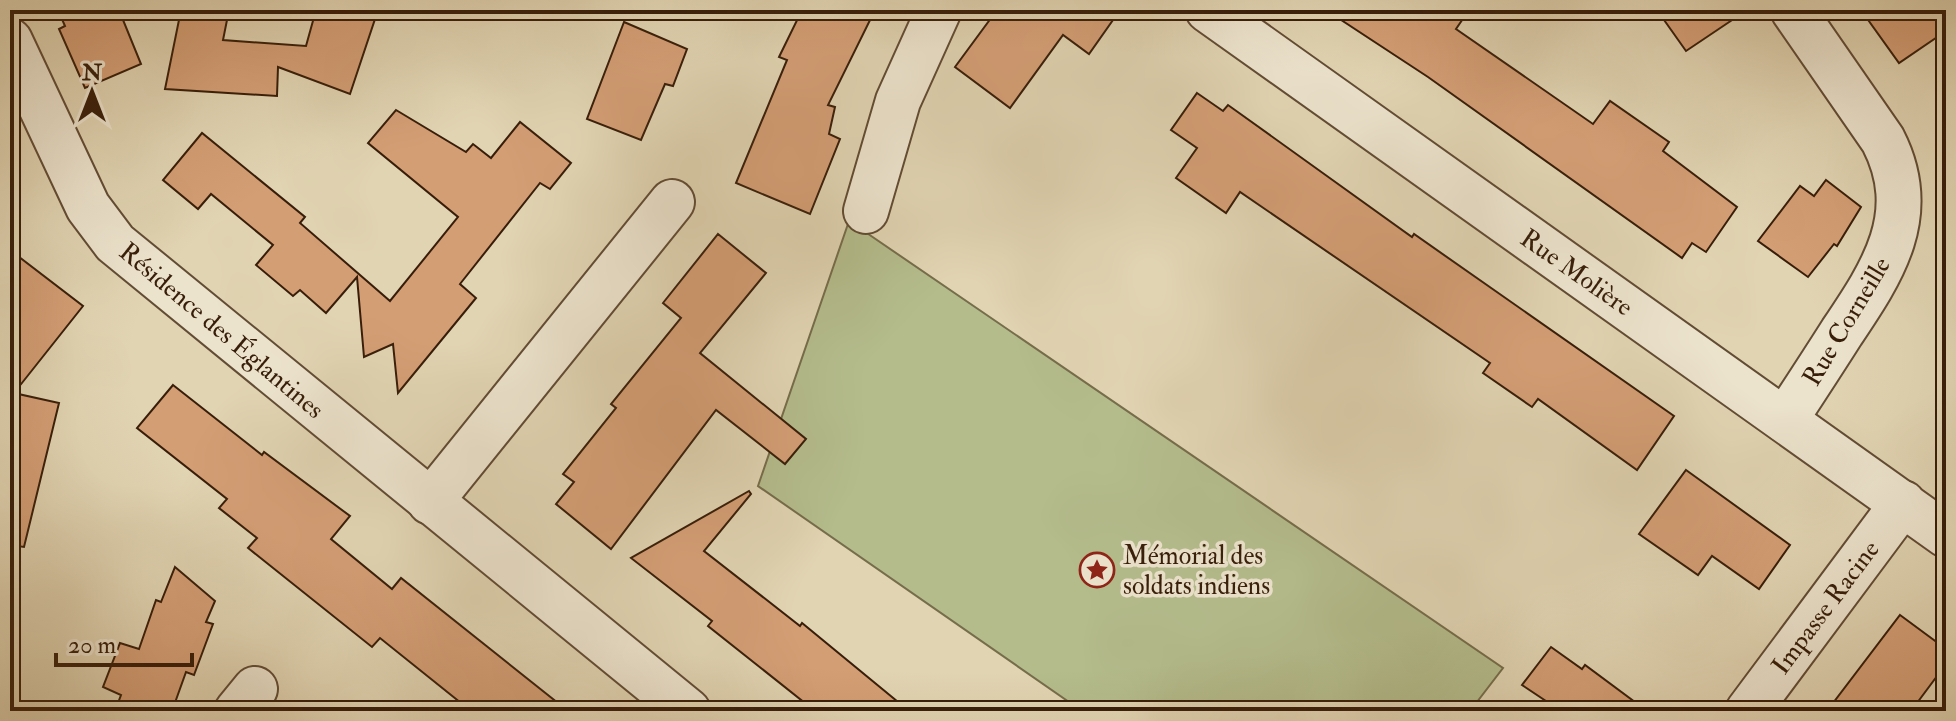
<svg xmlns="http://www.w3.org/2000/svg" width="1956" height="721" font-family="'IM FELL Double Pica',serif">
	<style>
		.green { fill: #b4bc8c; stroke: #766d4b; stroke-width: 2 }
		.building { fill: #d49e75; stroke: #381e0a; stroke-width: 2 }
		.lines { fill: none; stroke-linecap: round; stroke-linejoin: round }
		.minor-casing { stroke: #624c34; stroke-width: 48 }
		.minor { stroke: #ece3cd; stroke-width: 44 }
		.labels { text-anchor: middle; stroke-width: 7; stroke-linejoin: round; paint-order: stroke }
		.street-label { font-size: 26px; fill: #381e0a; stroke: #ece3cd }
		.poi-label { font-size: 26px; fill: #381e0a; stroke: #ece3cd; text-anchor: start }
	</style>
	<rect width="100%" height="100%" fill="#e1d4b2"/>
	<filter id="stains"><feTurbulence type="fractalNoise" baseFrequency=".0025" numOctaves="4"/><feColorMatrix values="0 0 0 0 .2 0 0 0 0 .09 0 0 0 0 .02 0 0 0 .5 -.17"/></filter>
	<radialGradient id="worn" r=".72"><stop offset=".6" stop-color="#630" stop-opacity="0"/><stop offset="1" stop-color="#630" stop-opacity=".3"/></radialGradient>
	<polygon class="green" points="849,221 858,227 1503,668 1470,711 1082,711 758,486"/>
	<g class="building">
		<polygon points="58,10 119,10 141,64 85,88 59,29 65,26"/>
		<polygon points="181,10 229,10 223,40 306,46 316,10 352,10 375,19 350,94 278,67 277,96 165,89"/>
		<polygon points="802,10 875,10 828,105 835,107 829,134 840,139 810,214 736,183 787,60 779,57"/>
		<polygon points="997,10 1120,10 1089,54 1063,35 1010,108 955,67"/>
		<polygon points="1326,10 1469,10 1456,29 1593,124 1610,101 1669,142 1663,151 1737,207 1706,252 1692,243 1682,258 1428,77"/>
		<polygon points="1657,10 1747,10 1686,51"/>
		<polygon points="1861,10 1946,10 1946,31 1899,63"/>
		<polygon points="624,22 687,49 673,86 665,84 641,140 587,119"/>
		<polygon points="1197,93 1223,111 1228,105 1412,237 1414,234 1674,416 1637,470 1538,399 1532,407 1483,373 1490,363 1240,192 1226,213 1176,178 1197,148 1171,130"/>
		<polygon points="396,110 466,152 473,144 491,158 520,122 571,163 550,189 540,183 460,284 476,298 398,393 393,344 364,357 357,277 326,313 300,290 293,296 256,265 273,245 211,194 198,209 163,180 202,133 305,217 300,223 390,301 458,217 368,143"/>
		<polygon points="1826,180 1861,207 1837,246 1834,244 1808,277 1758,241 1800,186 1814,196"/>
		<polygon points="718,234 766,273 700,353 806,439 785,464 716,410 611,549 556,504 574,482 563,474 616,408 611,404 681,318 663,303"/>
		<polygon points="10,250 83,306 14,393 59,403 24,547 10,545"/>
		<polygon points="173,385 262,455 264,452 350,516 331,539 392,589 401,578 568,711 471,711 380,638 372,647 248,548 257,538 219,508 227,499 137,428"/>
		<polygon points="1686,470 1790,545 1759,589 1712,556 1698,575 1639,534"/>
		<polygon points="749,491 751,494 704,551 800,626 802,623 909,711 815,711 708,626 712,621 631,558"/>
		<polygon points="175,567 215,601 206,622 213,624 194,675 186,672 172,711 115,711 121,695 103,687 120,643 139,649 156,600 161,602"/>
		<polygon points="1900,615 1946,649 1946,664 1911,711 1827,711"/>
		<polygon points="1551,647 1582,669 1585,665 1647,711 1561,711 1522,685"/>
	</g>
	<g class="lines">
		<g class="minor-casing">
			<g id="minor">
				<polyline points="1208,10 1946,535"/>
				<polyline points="10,41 88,207 115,243 688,711"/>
				<polyline points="866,211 898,101 939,10"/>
				<path d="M1785 420C1804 391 1823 362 1842 332 1883 271 1921 214 1883 140L1793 10"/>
				<polyline points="430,502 672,202"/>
				<polyline points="237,711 255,689"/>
				<polyline points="1748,711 1903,503"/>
			</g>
		</g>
		<use href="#minor" class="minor"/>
	</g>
	<defs>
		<g id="sight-ring" transform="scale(1.8)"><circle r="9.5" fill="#ece3cd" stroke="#8f2418" stroke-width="1.5"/><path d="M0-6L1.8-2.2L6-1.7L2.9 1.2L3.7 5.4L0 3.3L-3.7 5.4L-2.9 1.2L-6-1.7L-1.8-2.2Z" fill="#8f2418"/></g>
	</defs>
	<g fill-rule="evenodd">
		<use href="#sight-ring" x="1097" y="570"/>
	</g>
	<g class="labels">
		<g class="street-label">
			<text transform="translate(1577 272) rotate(35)" y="9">Rue Molière</text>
			<text transform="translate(1846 321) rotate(-59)" y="9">Rue Corneille</text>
			<text transform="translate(222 330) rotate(40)" y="9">Résidence des Églantines</text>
			<text transform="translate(1825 607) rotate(-53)" y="9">Impasse Racine</text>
		</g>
		<g class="poi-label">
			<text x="1123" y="564">Mémorial des<tspan x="1123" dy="30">soldats indiens</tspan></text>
		</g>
	</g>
	<rect width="1956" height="721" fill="none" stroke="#e1d4b2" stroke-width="40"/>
	<rect x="12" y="12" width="1932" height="697" fill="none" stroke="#381e0a" stroke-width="4"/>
	<rect x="20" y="20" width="1916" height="681" fill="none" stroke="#381e0a" stroke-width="2"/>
	<g transform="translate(92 92)" stroke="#ece3cd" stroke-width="6" paint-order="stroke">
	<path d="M0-6L14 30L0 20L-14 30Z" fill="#381e0a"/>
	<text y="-12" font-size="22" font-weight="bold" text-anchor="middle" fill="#381e0a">N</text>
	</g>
	<path d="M56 653v12h136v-12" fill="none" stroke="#381e0a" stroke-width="4"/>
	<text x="68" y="653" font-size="24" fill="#381e0a" stroke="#ece3cd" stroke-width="6" paint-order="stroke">20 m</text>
	<rect width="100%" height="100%" filter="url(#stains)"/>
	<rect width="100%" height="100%" fill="url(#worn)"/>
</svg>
